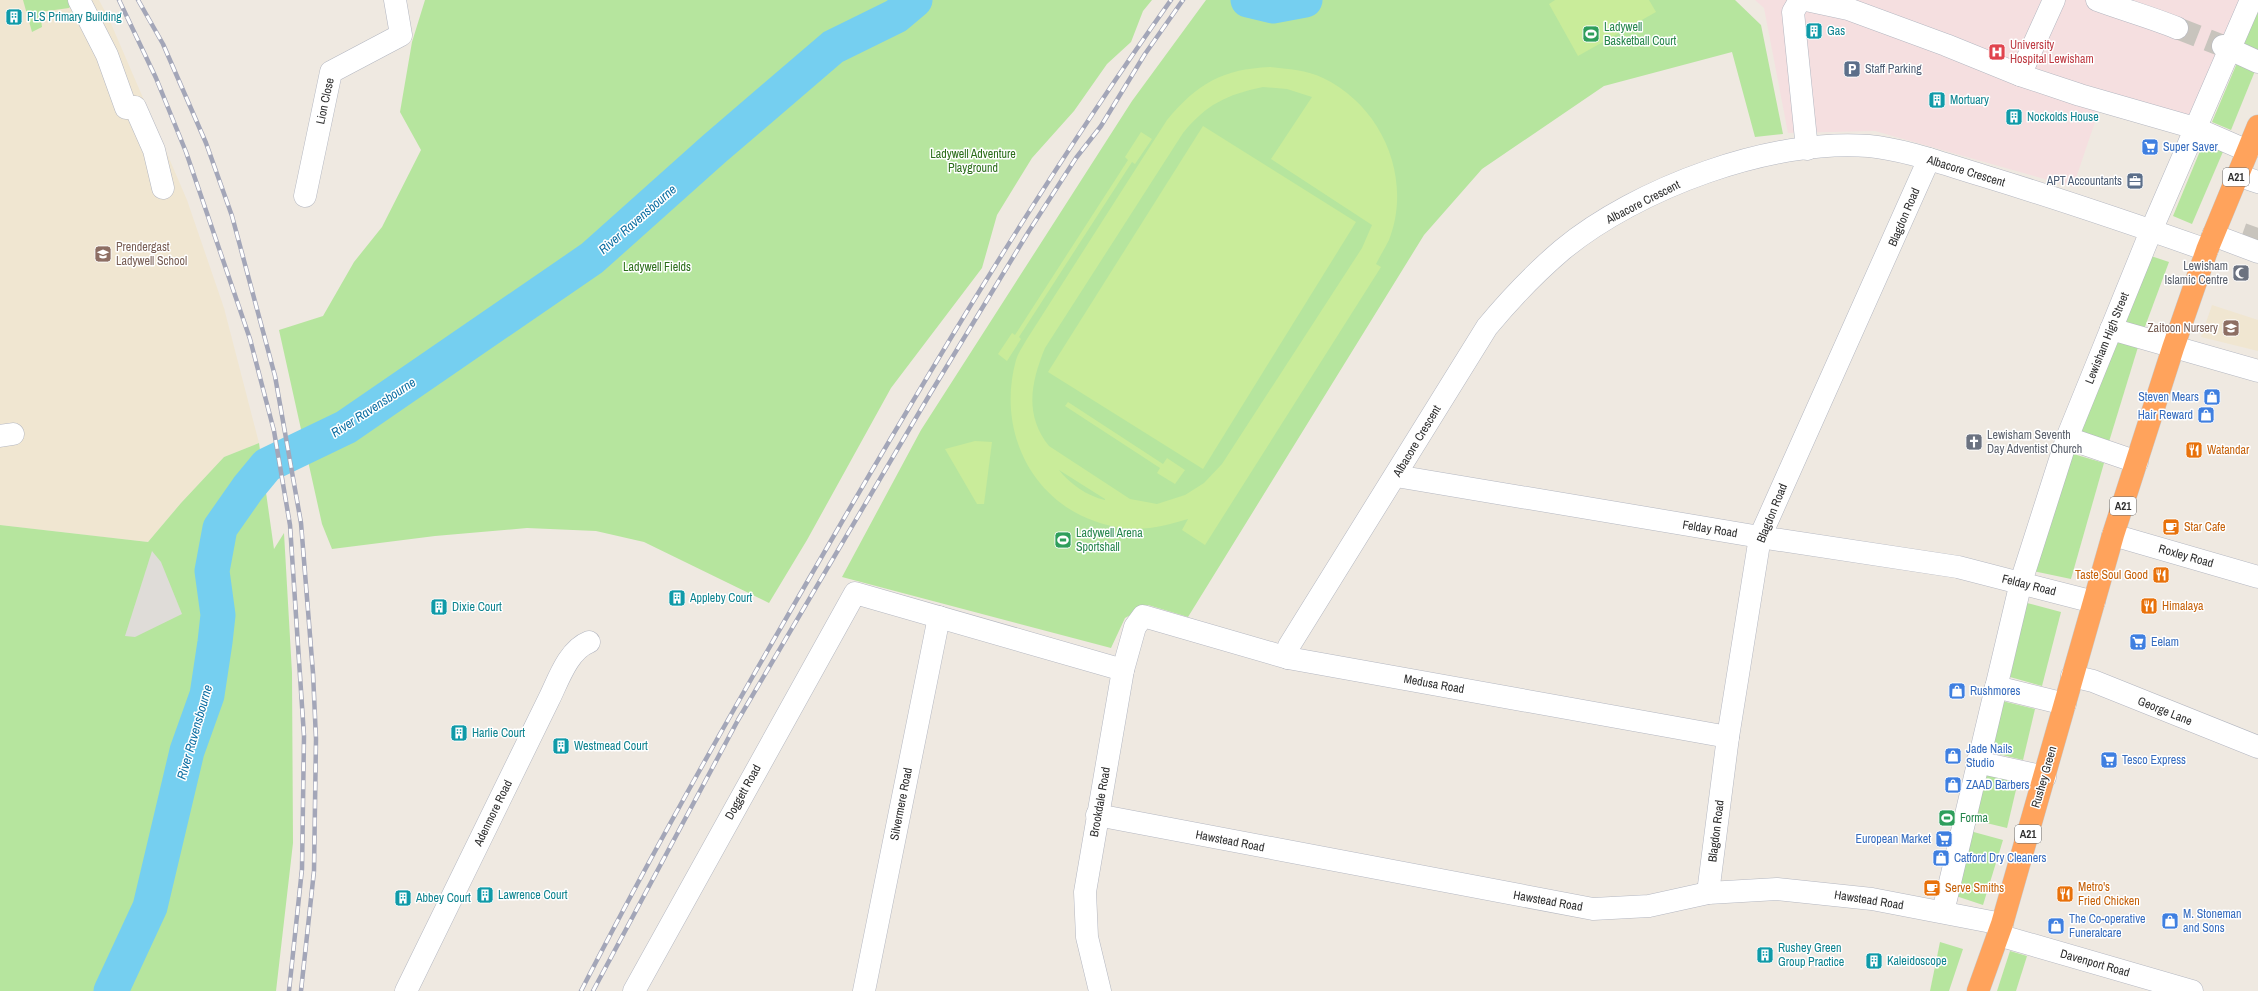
<svg xmlns="http://www.w3.org/2000/svg" width="2258" height="991" font-family="'Archivo Narrow',sans-serif">
	<style>
		.education { fill: #f0e6d1 }
		.medical { fill: #f5dfe0 }
		.green { fill: #b6e59e }
		.pitch { fill: #c9ec9a; fill-rule: evenodd }
		.plaza { fill: #dfdcd8 }
		.lines { fill: none; stroke-linecap: round; stroke-linejoin: round }
		.river { stroke: #75cff0; stroke-width: 35 }
		.minor-tunnel { stroke: #c8c4bd; stroke-width: 22; stroke-dasharray: 22 11; stroke-linecap: butt }
		.minor-casing { stroke: #b4b7c1; stroke-width: 23 }
		.highway-casing { stroke: #c9c9c9; stroke-width: 23 }
		.minor { stroke: #fff; stroke-width: 22 }
		.highway { stroke: #ffa35c; stroke-width: 22 }
		.rail-casing { stroke: #a3a6b8; stroke-width: 4.5 }
		.rail { stroke: #fff; stroke-width: 3; stroke-dasharray: 9; stroke-linecap: butt }
		.labels { text-anchor: middle; stroke-width: 3; stroke-linejoin: round; paint-order: stroke }
		.shield { fill: #fff; stroke: #6d6d6d; stroke-width: 1 }
		.shield-label { font-size: 11px; font-weight: bold; fill: #2e2e2e }
		.culture-label { font-size: 12px; fill: #0d838f; stroke: #fff; text-anchor: start }
		.leisure-label { font-size: 12px; fill: #27864d; stroke: #fff; text-anchor: start }
		.health-label { font-size: 12px; fill: #be3a42; stroke: #fff; text-anchor: start }
		.service-label { font-size: 12px; fill: #4e5e75; stroke: #fff; text-anchor: start }
		.street-label { font-size: 12px; fill: #2e2e2e; stroke: #fff }
		.shop-label { font-size: 12px; fill: #366cbe; stroke: #fff; text-anchor: start }
		.park-label { font-size: 12px; fill: #2c6e1b; stroke: #fff }
		.education-label { font-size: 12px; fill: #785e54; stroke: #fff; text-anchor: start }
		.worship-label { font-size: 12px; fill: #5b616d; stroke: #fff; text-anchor: end }
		.food-label { font-size: 12px; fill: #c56008; stroke: #fff; text-anchor: start }
		.water-label { font-size: 13px; font-style: italic; fill: #0d6fa3; stroke: #fff }
	</style>
	<rect width="100%" height="100%" fill="#efe9e1"/>
	<g class="education">
		<polygon points="0,0 99,0 109,19 187,200 224,308 259,443 224,457 181,503 148,542 0,525"/>
		<polygon points="2212,305 2258,320 2258,351 2201,337"/>
	</g>
	<polygon class="medical" points="1755,0 2244,0 2191,122 2100,107 2073,187 1875,131 1788,133 1764,8"/>
	<g class="green">
		<polygon points="23,0 72,0 73,2 69,8 40,12 42,27 32,32"/>
		<polygon points="425,0 1152,0 1143,11 1131,42 1107,64 1074,111 1032,158 997,215 982,268 891,388 807,540 769,603 644,542 596,531 527,528 435,536 332,549 322,524 279,330 323,316 354,262 382,227 421,150 400,112 412,42"/>
		<polygon points="1206,0 1735,0 1761,25 1783,134 1755,137 1732,52 1604,86 1482,169 1424,235 1188,617 1148,605 1125,618 1111,648 842,577 921,430 1132,101"/>
		<polygon points="2258,7 2258,52 2241,45"/>
		<polygon points="2237,63 2255,71 2231,130 2212,122"/>
		<polygon points="2205,139 2225,147 2192,224 2173,216"/>
		<polygon points="2151,256 2169,262 2143,332 2122,326"/>
		<polygon points="2118,341 2138,347 2108,445 2079,436"/>
		<polygon points="259,443 274,549 284,533 292,673 293,843 276,991 0,991 0,525 148,542 181,503 224,457"/>
		<polygon points="2070,453 2104,463 2071,579 2033,571"/>
		<polygon points="2027,603 2061,612 2042,686 2010,677"/>
		<polygon points="2002,701 2035,709 2023,760 1990,752"/>
		<polygon points="1986,769 2019,777 2007,828 1974,820"/>
		<polygon points="1970,831 2003,840 1983,905 1956,896"/>
		<polygon points="1940,942 1963,949 1949,991 1930,991"/>
		<polygon points="2010,951 2027,956 2016,991 1997,991"/>
	</g>
	<g class="pitch">
		<polygon points="1555,0 1649,0 1656,12 1578,56 1549,4"/>
		<path d="M1270 67C1288 69 1307 70 1323 78 1382 106 1413 178 1389 240 1385 248 1380 256 1376 264L1381 267 1205 545 1182 530 1188 519C1168 525 1146 531 1125 528 1041 519 994 439 1016 360 1018 353 1023 346 1027 339L1167 120C1197 84 1222 69 1270 67ZM1263 87 1287 89 1312 97 1271 159 1372 225 1362 248 1222 464 1204 483 1185 495 1157 504 1130 499 1049 446C1024 415 1031 382 1045 348L1183 133C1207 104 1226 95 1263 87ZM1059 470 1105 499V500C1087 496 1070 484 1059 470Z"/>
		<polygon points="1203,126 1356,222 1203,469 1048,372"/>
		<polygon points="1141,132 1152,139 1135,164 1132,162 1019,337 1021,339 1007,361 998,354 1012,333 1015,335 1128,160 1125,157"/>
		<polygon points="1068,402 1163,464 1167,458 1185,470 1175,484 1157,473 1160,468 1065,406"/>
		<polygon points="975,441 992,442 984,504 977,504 945,449"/>
	</g>
	<polygon class="plaza" points="152,551 161,562 182,614 135,637 125,636"/>
	<g class="lines">
		<g class="river">
			<polyline points="1248,0 1273,6 1305,0"/>
			<polyline points="111,991 150,907 187,751 207,695 215,642 218,615 212,571 220,528 248,488 267,465 346,427 592,258 714,149 833,47 896,16 915,0"/>
		</g>
		<g class="minor-tunnel">
			<polyline points="2177,28 2223,46"/>
			<polyline points="2249,248 2258,223"/>
		</g>
		<g class="minor-casing">
			<g id="minor">
				<polyline points="79,0 107,55 126,108 135,107 154,150 163,188"/>
				<polyline points="1800,0 1793,12 1807,149"/>
				<polyline points="1806,0 1848,9 1946,45 2020,75 2080,95 2195,128 2248,151"/>
				<path d="M2097 0C2124 10 2150 17 2177 28"/>
				<polyline points="2223,46 2258,62"/>
				<polyline points="2020,75 2054,0"/>
				<polyline points="2237,175 2258,182"/>
				<polyline points="305,196 331,72 401,35 395,0"/>
				<polyline points="2213,235 2258,252"/>
				<polyline points="2111,329 2258,371"/>
				<polyline points="0,436 13,434"/>
				<polyline points="2067,438 2137,462"/>
				<polyline points="1396,476 1760,537 1958,567 2094,602"/>
				<polyline points="2113,535 2258,577"/>
				<path d="M1288 658 1289 646 1487 327C1511 298 1534 274 1562 250 1637 188 1772 138 1869 146 1908 150 1946 165 1984 176 2059 199 2133 224 2207 250"/>
				<polyline points="2072,676 2093,681 2258,747"/>
				<polyline points="1996,687 2065,704"/>
				<polyline points="1977,762 2045,777"/>
				<polyline points="1097,815 1593,909 1649,906 1708,893 1777,889 1872,899 2002,924"/>
				<polyline points="1708,893 1728,737 1760,537 1929,159"/>
				<polyline points="1943,912 2021,582 2067,438 2151,231 2251,0"/>
				<polyline points="1998,935 2192,991"/>
				<path d="M406 991 549 699C558 681 568 650 589 642"/>
				<polyline points="634,991 855,593 1123,670"/>
				<polyline points="864,991 939,617"/>
				<polyline points="1100,991 1087,937 1085,892 1123,670 1135,627 1143,616 1288,658 1728,737"/>
			</g>
		</g>
		<g class="highway-casing">
			<polyline id="highway" points="1978,991 2002,924 2113,535 2173,348 2207,250 2258,126"/>
		</g>
		<use href="#minor" class="minor"/>
		<use href="#highway" class="highway"/>
		<g class="rail-casing">
			<g id="rail">
				<polyline points="119,0 156,78 186,152 250,339 274,431 290,525 304,736 302,869 289,991"/>
				<polyline points="138,0 163,44 206,143 232,216 275,376 301,523 313,673 316,739 314,871 301,991"/>
				<path d="M581 991C663 831 753 675 843 520 946 343 1052 167 1171 0"/>
				<polyline points="593,991 738,720 930,394 1029,231 1076,158 1101,126 1145,54 1183,0"/>
			</g>
		</g>
		<use href="#rail" class="rail"/>
	</g>
	<defs>
		<g id="building-square" transform="scale(0.9)"><rect x="-9" y="-9" width="18" height="18" rx="4" fill="#0f9aa8" stroke="#fff"/><path d="M-4-6H4V6H1V3H-1V6H-4ZM-2.5-4.3h1.7v1.8h-1.7ZM.8-4.3h1.7v1.8H.8ZM-2.5-1h1.7V.8h-1.7ZM.8-1h1.7V.8H.8Z" fill="#fff"/></g>
		<g id="stadium-square" transform="scale(0.9)"><rect x="-9" y="-9" width="18" height="18" rx="4" fill="#2e9e5b" stroke="#fff"/><path d="M0-5a6.5 5 0 1 0 0 10a6.5 5 0 1 0 0-10ZM-3.5-1.8h7v3.6h-7Z" fill="#fff"/></g>
		<g id="hospital-square" transform="scale(0.9)"><rect x="-9" y="-9" width="18" height="18" rx="4" fill="#e0444e" stroke="#fff"/><path d="M-5-5h3v3.5h4V-5h3V5h-3V1.5h-4V5h-3Z" fill="#fff"/></g>
		<g id="parking-square" transform="scale(0.9)"><rect x="-9" y="-9" width="18" height="18" rx="4" fill="#5c6f8a" stroke="#fff"/><path d="M-3.5-5.5H1a3.5 3.5 0 0 1 0 7H-1V5.5H-3.5ZM-1-3.4V-.6H.8a1.4 1.4 0 0 0 0-2.8Z" fill="#fff"/></g>
		<g id="supermarket-square" transform="scale(0.9)"><rect x="-9" y="-9" width="18" height="18" rx="4" fill="#3f7fe0" stroke="#fff"/><path d="M-6-5.5h2.5l.6 2H6L4.5 2H-2.5L-4.4-4H-6ZM-1.5 3.2a1.3 1.3 0 1 0 .1 0ZM3 3.2a1.3 1.3 0 1 0 .1 0Z" fill="#fff"/></g>
		<g id="office-square" transform="scale(0.9)"><rect x="-9" y="-9" width="18" height="18" rx="4" fill="#5c6f8a" stroke="#fff"/><path d="M-6-3h4V-5.5h4V-3h4V5H-6ZM-1-4.5V-3h2v-1.5ZM-6 0V1H6V0Z" fill="#fff"/></g>
		<g id="school-square" transform="scale(0.9)"><rect x="-9" y="-9" width="18" height="18" rx="4" fill="#8d6e63" stroke="#fff"/><path d="M0-5L7-2L0 1L-7-2ZM-4 1L0 2.5L4 1V4Q0 6-4 4Z" fill="#fff"/></g>
		<g id="mosque-square" transform="scale(0.9)"><rect x="-9" y="-9" width="18" height="18" rx="4" fill="#6b7280" stroke="#fff"/><path d="M3.5-4.9A6 6 0 1 0 3.5 4.9A5 5 0 1 1 3.5-4.9Z" fill="#fff"/></g>
		<g id="shop-square" transform="scale(0.9)"><rect x="-9" y="-9" width="18" height="18" rx="4" fill="#3f7fe0" stroke="#fff"/><path d="M-5-2.5h2.3a2.7 3.5 0 0 1 5.4 0H5L5.5 6h-11ZM-1.5-2.5h3a1.5 2.3 0 0 0-3 0Z" fill="#fff"/></g>
		<g id="church-square" transform="scale(0.9)"><rect x="-9" y="-9" width="18" height="18" rx="4" fill="#6b7280" stroke="#fff"/><path d="M-1.2-6h2.4v3.5h3.3v2.4h-3.3V6h-2.4V-.1h-3.3v-2.4h3.3Z" fill="#fff"/></g>
		<g id="restaurant-square" transform="scale(0.9)"><rect x="-9" y="-9" width="18" height="18" rx="4" fill="#e8710a" stroke="#fff"/><path d="M-5-6h1v4h1v-4h1v4h1v-4h1v5L-1.5 .5V6h-2V.5L-5-1ZM5-6V6H3V1.5H1.5Q1.5-4 5-6Z" fill="#fff"/></g>
		<g id="cafe-square" transform="scale(0.9)"><rect x="-9" y="-9" width="18" height="18" rx="4" fill="#e8710a" stroke="#fff"/><path d="M-5.5-4.5H6V0H3Q3 3.5 0 3.5H-2.5Q-5.5 3.5-5.5 0ZM3-3.2v2h1.7v-2ZM-6 4.5H4V6H-6Z" fill="#fff"/></g>
	</defs>
	<g fill-rule="evenodd">
		<use href="#building-square" x="14" y="17"/>
		<use href="#building-square" x="1814" y="31"/>
		<use href="#stadium-square" x="1591" y="34"/>
		<use href="#hospital-square" x="1997" y="52"/>
		<use href="#parking-square" x="1852" y="69"/>
		<use href="#building-square" x="1937" y="100"/>
		<use href="#building-square" x="2014" y="117"/>
		<use href="#supermarket-square" x="2150" y="147"/>
		<use href="#office-square" x="2135" y="181"/>
		<use href="#school-square" x="103" y="254"/>
		<use href="#mosque-square" x="2241" y="273"/>
		<use href="#school-square" x="2231" y="328"/>
		<use href="#shop-square" x="2212" y="397"/>
		<use href="#shop-square" x="2206" y="415"/>
		<use href="#church-square" x="1974" y="442"/>
		<use href="#restaurant-square" x="2194" y="450"/>
		<use href="#cafe-square" x="2171" y="527"/>
		<use href="#stadium-square" x="1063" y="540"/>
		<use href="#restaurant-square" x="2161" y="575"/>
		<use href="#building-square" x="677" y="598"/>
		<use href="#restaurant-square" x="2149" y="606"/>
		<use href="#building-square" x="439" y="607"/>
		<use href="#supermarket-square" x="2138" y="642"/>
		<use href="#shop-square" x="1957" y="691"/>
		<use href="#building-square" x="459" y="733"/>
		<use href="#building-square" x="561" y="746"/>
		<use href="#shop-square" x="1953" y="756"/>
		<use href="#supermarket-square" x="2109" y="760"/>
		<use href="#shop-square" x="1953" y="785"/>
		<use href="#stadium-square" x="1947" y="818"/>
		<use href="#supermarket-square" x="1944" y="839"/>
		<use href="#shop-square" x="1941" y="858"/>
		<use href="#cafe-square" x="1932" y="888"/>
		<use href="#restaurant-square" x="2065" y="894"/>
		<use href="#building-square" x="485" y="895"/>
		<use href="#building-square" x="403" y="898"/>
		<use href="#shop-square" x="2170" y="921"/>
		<use href="#shop-square" x="2056" y="926"/>
		<use href="#building-square" x="1765" y="955"/>
		<use href="#building-square" x="1874" y="961"/>
	</g>
	<g class="labels">
		<g class="shield">
			<rect x="2223" y="168" width="26" height="18" rx="3"/>
			<rect x="2110" y="497" width="26" height="18" rx="3"/>
			<rect x="2015" y="825" width="26" height="18" rx="3"/>
		</g>
		<g class="shield-label">
			<text x="2236" y="181">A21</text>
			<text x="2123" y="510">A21</text>
			<text x="2028" y="838">A21</text>
		</g>
		<g class="culture-label">
			<text x="27" y="21">PLS Primary Building</text>
			<text x="1827" y="35">Gas</text>
			<text x="1950" y="104">Mortuary</text>
			<text x="2027" y="121">Nockolds House</text>
			<text x="690" y="602">Appleby Court</text>
			<text x="452" y="611">Dixie Court</text>
			<text x="472" y="737">Harlie Court</text>
			<text x="574" y="750">Westmead Court</text>
			<text x="498" y="899">Lawrence Court</text>
			<text x="416" y="902">Abbey Court</text>
			<text x="1778" y="952">Rushey Green<tspan x="1778" dy="14">Group Practice</tspan></text>
			<text x="1887" y="965">Kaleidoscope</text>
		</g>
		<g class="leisure-label">
			<text x="1604" y="31">Ladywell<tspan x="1604" dy="14">Basketball Court</tspan></text>
			<text x="1076" y="537">Ladywell Arena<tspan x="1076" dy="14">Sportshall</tspan></text>
			<text x="1960" y="822">Forma</text>
		</g>
		<g class="health-label">
			<text x="2010" y="49">University<tspan x="2010" dy="14">Hospital Lewisham</tspan></text>
		</g>
		<g class="service-label">
			<text x="1865" y="73">Staff Parking</text>
			<text x="2122" y="185" text-anchor="end">APT Accountants</text>
		</g>
		<g class="street-label">
			<text transform="translate(325 101) rotate(-78)" y="4">Lion Close</text>
			<text transform="translate(1966 171) rotate(17)" y="4">Albacore Crescent</text>
			<text transform="translate(1643 202) rotate(-27)" y="4">Albacore Crescent</text>
			<text transform="translate(1904 217) rotate(-67)" y="4">Blagdon Road</text>
			<text transform="translate(2107 338) rotate(-68)" y="4">Lewisham High Street</text>
			<text transform="translate(1417 441) rotate(-59)" y="4">Albacore Crescent</text>
			<text transform="translate(1772 513) rotate(-68)" y="4">Blagdon Road</text>
			<text transform="translate(1710 529) rotate(9)" y="4">Felday Road</text>
			<text transform="translate(2186 556) rotate(16)" y="4">Roxley Road</text>
			<text transform="translate(2029 585) rotate(14)" y="4">Felday Road</text>
			<text transform="translate(1434 684) rotate(10)" y="4">Medusa Road</text>
			<text transform="translate(2165 711) rotate(22)" y="4">George Lane</text>
			<text transform="translate(2044 777) rotate(-74)" y="4">Rushey Green</text>
			<text transform="translate(743 792) rotate(-61)" y="4">Doggett Road</text>
			<text transform="translate(1100 802) rotate(-80)" y="4">Brookdale Road</text>
			<text transform="translate(901 804) rotate(-79)" y="4">Silvermere Road</text>
			<text transform="translate(493 813) rotate(-64)" y="4">Adenmore Road</text>
			<text transform="translate(1716 831) rotate(-83)" y="4">Blagdon Road</text>
			<text transform="translate(1230 841) rotate(11)" y="4">Hawstead Road</text>
			<text transform="translate(1869 900) rotate(9)" y="4">Hawstead Road</text>
			<text transform="translate(1548 901) rotate(10)" y="4">Hawstead Road</text>
			<text transform="translate(2095 963) rotate(16)" y="4">Davenport Road</text>
		</g>
		<g class="shop-label">
			<text x="2163" y="151">Super Saver</text>
			<text x="2199" y="401" text-anchor="end">Steven Mears</text>
			<text x="2193" y="419" text-anchor="end">Hair Reward</text>
			<text x="2151" y="646">Eelam</text>
			<text x="1970" y="695">Rushmores</text>
			<text x="1966" y="753">Jade Nails<tspan x="1966" dy="14">Studio</tspan></text>
			<text x="2122" y="764">Tesco Express</text>
			<text x="1966" y="789">ZAAD Barbers</text>
			<text x="1931" y="843" text-anchor="end">European Market</text>
			<text x="1954" y="862">Catford Dry Cleaners</text>
			<text x="2183" y="918">M. Stoneman<tspan x="2183" dy="14">and Sons</tspan></text>
			<text x="2069" y="923">The Co-operative<tspan x="2069" dy="14">Funeralcare</tspan></text>
		</g>
		<g class="park-label">
			<text x="973" y="158">Ladywell Adventure<tspan x="973" dy="14">Playground</tspan></text>
			<text x="657" y="271">Ladywell Fields</text>
		</g>
		<g class="education-label">
			<text x="116" y="251">Prendergast<tspan x="116" dy="14">Ladywell School</tspan></text>
			<text x="2218" y="332" text-anchor="end">Zaitoon Nursery</text>
		</g>
		<g class="worship-label">
			<text x="2228" y="270">Lewisham<tspan x="2228" dy="14">Islamic Centre</tspan></text>
			<text x="1987" y="439" text-anchor="start">Lewisham Seventh<tspan x="1987" dy="14">Day Adventist Church</tspan></text>
		</g>
		<g class="food-label">
			<text x="2207" y="454">Watandar</text>
			<text x="2184" y="531">Star Cafe</text>
			<text x="2148" y="579" text-anchor="end">Taste Soul Good</text>
			<text x="2162" y="610">Himalaya</text>
			<text x="2078" y="891">Metro's<tspan x="2078" dy="14">Fried Chicken</tspan></text>
			<text x="1945" y="892">Serve Smiths</text>
		</g>
		<g class="water-label">
			<text transform="translate(637 219) rotate(-41)" y="5">River Ravensbourne</text>
			<text transform="translate(373 407) rotate(-33)" y="5">River Ravensbourne</text>
			<text transform="translate(194 732) rotate(-74)" y="5">River Ravensbourne</text>
		</g>
	</g>
</svg>
